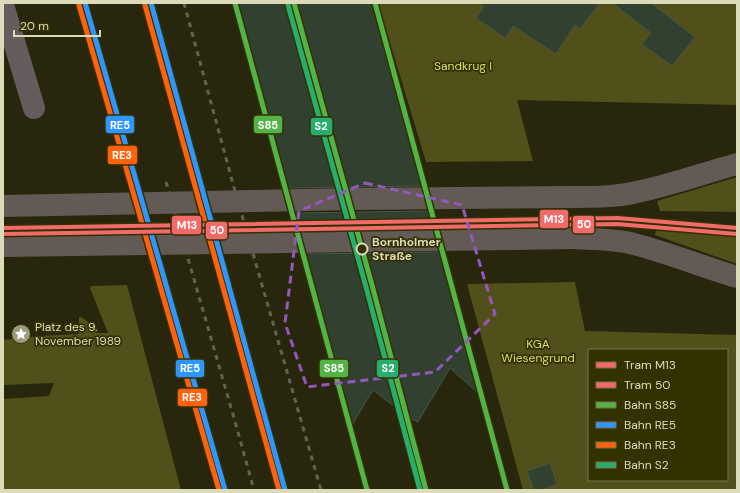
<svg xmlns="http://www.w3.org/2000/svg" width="740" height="493" font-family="'DM Sans',sans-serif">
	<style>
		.green { fill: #52501a; fill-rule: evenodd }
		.building { fill: #32402f; stroke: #485545 }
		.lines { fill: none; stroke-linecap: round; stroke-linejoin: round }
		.minor { stroke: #665c5e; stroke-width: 22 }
		.major { stroke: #645a55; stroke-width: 22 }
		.rail { stroke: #646155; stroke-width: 3; stroke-dasharray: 5 5; stroke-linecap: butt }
		.major-bridge { stroke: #645a55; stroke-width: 22 }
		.rail-1-casing { stroke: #343100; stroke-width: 8 }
		.rail-2-casing { stroke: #343100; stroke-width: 8 }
		.rail-3-casing { stroke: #343100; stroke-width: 8 }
		.rail-4-casing { stroke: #343100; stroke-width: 8 }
		.rail-1 { stroke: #52b447; stroke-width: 5 }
		.rail-2 { stroke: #2d96ff; stroke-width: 5 }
		.rail-3 { stroke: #ff610d; stroke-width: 5 }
		.rail-4 { stroke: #27ad6c; stroke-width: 5 }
		.tram-1-casing { stroke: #343100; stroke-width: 7 }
		.tram-2-casing { stroke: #343100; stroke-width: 7 }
		.tram-1 { stroke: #f26a6a; stroke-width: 4 }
		.tram-2 { stroke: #f26a6a; stroke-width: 4 }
		.marked { fill: none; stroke: #9358be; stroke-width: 3; stroke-dasharray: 8 5; stroke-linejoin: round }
		.stop-dot { fill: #343100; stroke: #dbdbba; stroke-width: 2 }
		.labels { text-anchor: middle; stroke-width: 3.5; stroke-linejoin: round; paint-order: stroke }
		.park-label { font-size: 12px; fill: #e0db6b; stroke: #343100 }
		.stop-label { font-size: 12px; font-weight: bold; fill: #dbdbba; stroke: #343100; text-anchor: start }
		.poi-label { font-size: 12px; fill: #dbdbba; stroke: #343100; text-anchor: start }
		.line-badge { stroke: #343100; stroke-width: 1.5 }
		.badge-label { font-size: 11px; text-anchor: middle; font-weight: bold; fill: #fff }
	</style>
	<rect width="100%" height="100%" fill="#28260c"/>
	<g class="green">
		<polygon points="378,3 737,3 737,105 517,100 533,161 426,162"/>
		<polygon points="737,177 737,212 660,211 657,201"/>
		<polygon points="657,225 737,233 737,264 655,235"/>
		<path d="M575 282 585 331 737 335V490H523L467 284ZM589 350H727V480H589Z"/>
		<polygon points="127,285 181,490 3,490 3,399 49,396 54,383 3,385 3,340 40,336 79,334 79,317 81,317 87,321 97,333 108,333 90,288 91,286"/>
	</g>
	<g class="building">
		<polygon points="238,3 372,3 422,186 288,188"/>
		<polygon points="478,3 600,3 580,29 575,25 556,54 513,26 505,38 476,18 484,7"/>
		<polygon points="612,3 651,3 695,37 672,66 642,44 651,33"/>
		<polygon points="428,211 433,227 299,229 295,213"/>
		<polygon points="440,252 479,394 450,368 418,422 408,417 373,390 352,425 306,254"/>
		<polygon points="550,463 557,484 542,490 534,490 527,471"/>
	</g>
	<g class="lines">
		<polyline class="minor" points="3,5 34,108"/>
		<g class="major">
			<path d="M573 197C595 197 616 197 637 192 671 185 704 173 737 164"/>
			<path d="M574 238C591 239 609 239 626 242 664 251 700 266 737 277"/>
		</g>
		<g class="rail">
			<polyline points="184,3 233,184 321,490"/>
			<polyline points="166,182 236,425 254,490"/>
		</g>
		<g class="major-bridge">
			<polyline points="3,206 353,199 573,197"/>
			<polyline points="3,246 574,238"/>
		</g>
		<g class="rail-1-casing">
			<g id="rail-1">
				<polyline points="235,3 367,490"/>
				<polyline points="294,3 372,285 426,490"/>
				<polyline points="375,3 507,490"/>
			</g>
		</g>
		<g class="rail-2-casing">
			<g id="rail-2">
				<polyline points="85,3 225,490"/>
				<polyline points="151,3 285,490"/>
			</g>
		</g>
		<g class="rail-3-casing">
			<g id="rail-3">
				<polyline points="79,5 219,490"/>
				<polyline points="145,5 279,490"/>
			</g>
		</g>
		<g class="rail-4-casing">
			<polyline id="rail-4" points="288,5 366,287 420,490"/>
		</g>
		<use href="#rail-1" class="rail-1"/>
		<use href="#rail-2" class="rail-2"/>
		<use href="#rail-3" class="rail-3"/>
		<use href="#rail-4" class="rail-4"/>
		<g class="tram-1-casing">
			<polyline id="tram-1" points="3,228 617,218 737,228"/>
		</g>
		<g class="tram-2-casing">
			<polyline id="tram-2" points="3,234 617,224 737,234"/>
		</g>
		<use href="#tram-1" class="tram-1"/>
		<use href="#tram-2" class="tram-2"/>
	</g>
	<path class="marked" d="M365 183 462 205 495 314 435 372 307 387 285 323 299 211Z"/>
	<defs>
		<g id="sight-disc" transform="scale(1)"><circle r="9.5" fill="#9c9c7d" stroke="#343100"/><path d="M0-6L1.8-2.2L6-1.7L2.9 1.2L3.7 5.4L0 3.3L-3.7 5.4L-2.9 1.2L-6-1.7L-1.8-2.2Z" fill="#fff"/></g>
	</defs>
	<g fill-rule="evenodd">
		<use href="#sight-disc" x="21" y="334"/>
	</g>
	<circle class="stop-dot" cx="362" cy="249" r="5.5"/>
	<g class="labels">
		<g class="park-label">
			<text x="463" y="70">Sandkrug I</text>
			<text x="538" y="348">KGA<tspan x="538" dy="14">Wiesengrund</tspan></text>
		</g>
		<g class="stop-label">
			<text x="372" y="246">Bornholmer<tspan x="372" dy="14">Straße</tspan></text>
		</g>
		<g class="poi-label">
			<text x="35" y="331">Platz des 9.<tspan x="35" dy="14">November 1989</tspan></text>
		</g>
	</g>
	<g class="line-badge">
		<rect x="105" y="115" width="30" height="19" rx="4" fill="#2d96ff"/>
		<rect x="253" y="115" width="30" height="19" rx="4" fill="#52b447"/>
		<rect x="310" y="117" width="23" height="19" rx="4" fill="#27ad6c"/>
		<rect x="107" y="145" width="31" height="20" rx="4" fill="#ff610d"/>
		<rect x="539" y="209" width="30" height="20" rx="4" fill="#f26a6a"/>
		<rect x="572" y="215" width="23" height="19" rx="4" fill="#f26a6a"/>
		<rect x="171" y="215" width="31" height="20" rx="4" fill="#f26a6a"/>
		<rect x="205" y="221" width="23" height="19" rx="4" fill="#f26a6a"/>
		<rect x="319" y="359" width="30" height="19" rx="4" fill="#52b447"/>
		<rect x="175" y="359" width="30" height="19" rx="4" fill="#2d96ff"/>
		<rect x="376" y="359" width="23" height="19" rx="4" fill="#27ad6c"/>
		<rect x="177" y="388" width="31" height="19" rx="4" fill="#ff610d"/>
	</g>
	<g class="badge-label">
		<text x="120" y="129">RE5</text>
		<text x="268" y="129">S85</text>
		<text x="321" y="130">S2</text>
		<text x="122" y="159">RE3</text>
		<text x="554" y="223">M13</text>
		<text x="584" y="228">50</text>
		<text x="187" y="229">M13</text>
		<text x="217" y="234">50</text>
		<text x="334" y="372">S85</text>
		<text x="190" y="372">RE5</text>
		<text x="388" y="372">S2</text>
		<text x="192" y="401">RE3</text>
	</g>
	<rect width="740" height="493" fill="none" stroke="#dbdbba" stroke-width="8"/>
	<rect x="588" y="349" width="140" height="132" fill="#343100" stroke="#77754a"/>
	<rect x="596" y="362" width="20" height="6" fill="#f26a6a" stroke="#77754a"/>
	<text x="624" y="369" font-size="12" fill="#dbdbba">Tram M13</text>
	<rect x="596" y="382" width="20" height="6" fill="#f26a6a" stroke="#77754a"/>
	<text x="624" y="389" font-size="12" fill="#dbdbba">Tram 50</text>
	<rect x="596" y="402" width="20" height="6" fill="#52b447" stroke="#77754a"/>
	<text x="624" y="409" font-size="12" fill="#dbdbba">Bahn S85</text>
	<rect x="596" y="422" width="20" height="6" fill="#2d96ff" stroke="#77754a"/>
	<text x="624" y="429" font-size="12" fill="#dbdbba">Bahn RE5</text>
	<rect x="596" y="442" width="20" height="6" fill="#ff610d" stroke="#77754a"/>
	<text x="624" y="449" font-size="12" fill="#dbdbba">Bahn RE3</text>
	<rect x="596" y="462" width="20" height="6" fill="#27ad6c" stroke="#77754a"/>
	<text x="624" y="469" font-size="12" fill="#dbdbba">Bahn S2</text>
	<path d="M14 30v6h86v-6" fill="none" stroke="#dbdbba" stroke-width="2"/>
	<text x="20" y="30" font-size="12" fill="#dbdbba" stroke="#343100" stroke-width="3" paint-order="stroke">20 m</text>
</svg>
